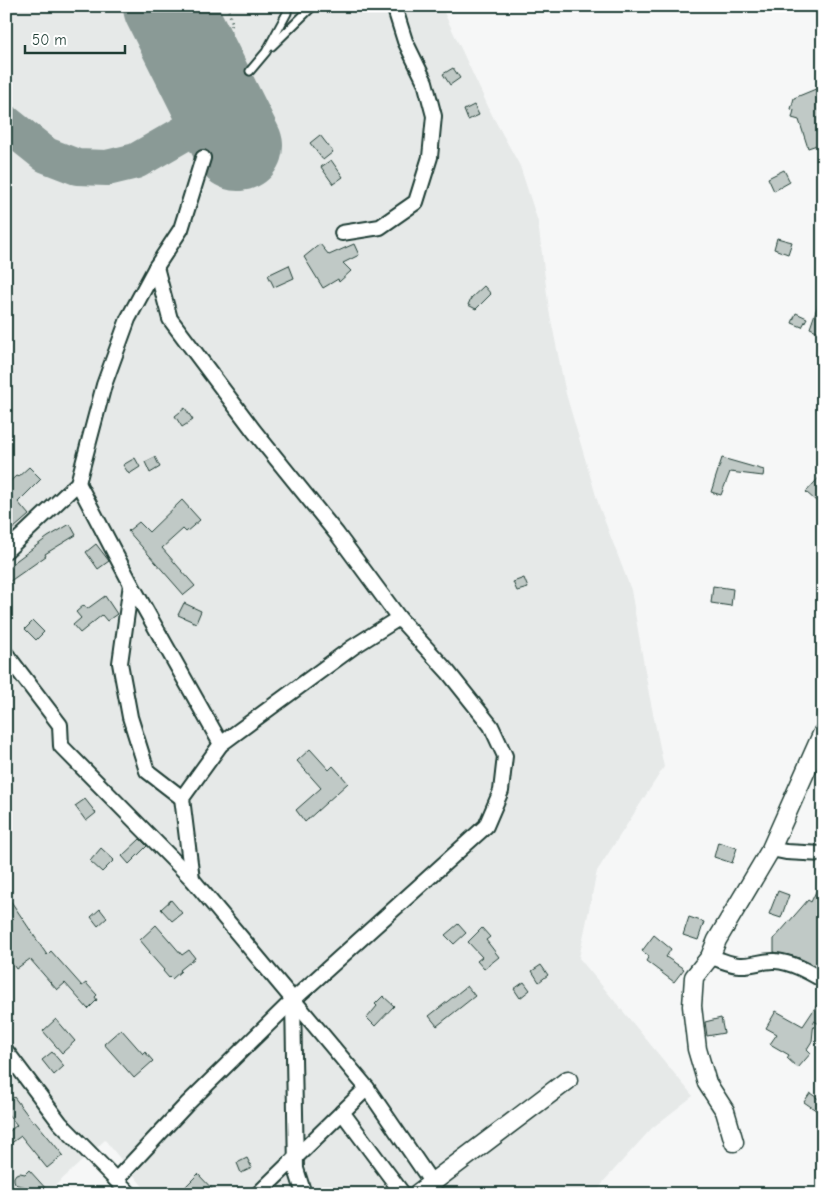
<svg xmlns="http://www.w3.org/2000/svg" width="829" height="1200" font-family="'Comic Neue',sans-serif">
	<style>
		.built { fill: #e6e9e8 }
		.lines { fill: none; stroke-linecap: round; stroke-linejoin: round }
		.taxiway { stroke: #8a9a96; stroke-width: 36 }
		.runway { stroke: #8a9a96; stroke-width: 90 }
		.building { fill: #c0c9c6; stroke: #1f3d34 }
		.service-casing { stroke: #1f3d34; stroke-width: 11 }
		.minor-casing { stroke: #1f3d34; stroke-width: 18 }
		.tertiary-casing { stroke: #1f3d34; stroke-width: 21 }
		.path { stroke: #1f3d34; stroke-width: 2.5; stroke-dasharray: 1 4; stroke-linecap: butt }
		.service { stroke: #fff; stroke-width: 7 }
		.minor { stroke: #fff; stroke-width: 14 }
		.tertiary { stroke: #fff; stroke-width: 18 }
	</style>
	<rect width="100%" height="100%" fill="#f6f7f7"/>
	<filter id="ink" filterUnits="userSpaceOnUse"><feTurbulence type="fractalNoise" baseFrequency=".02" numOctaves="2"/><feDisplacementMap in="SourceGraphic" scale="10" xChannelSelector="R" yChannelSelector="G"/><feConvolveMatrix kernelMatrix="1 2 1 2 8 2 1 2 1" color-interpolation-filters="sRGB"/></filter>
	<g filter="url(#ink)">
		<polygon class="built" points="6,6 441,6 493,117 520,166 538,222 549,310 566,394 599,506 631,590 649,694 664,767 597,871 579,958 693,1096 652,1128 604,1181 596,1194 149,1194 105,1140 46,1194 6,1194"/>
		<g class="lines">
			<polyline class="taxiway" points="6,123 46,155 77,167 107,168 136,161 221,112"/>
			<polyline class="runway" points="168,6 238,146"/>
		</g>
		<g class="building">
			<polygon points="453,68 460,78 450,85 443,74"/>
			<polygon points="823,86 823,143 808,148 799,120 792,118 794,110 791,109 794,98"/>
			<polygon points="474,105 479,115 468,120 464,110"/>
			<polygon points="320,135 333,152 323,160 310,143"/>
			<polygon points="331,160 343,177 333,184 321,167"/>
			<polygon points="784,170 790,182 774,191 768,178"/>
			<polygon points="777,238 792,242 788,254 774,249"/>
			<polygon points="320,244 329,255 354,244 359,255 343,263 351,271 339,282 338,279 323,288 304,257"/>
			<polygon points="289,265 294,278 274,287 268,275"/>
			<polygon points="484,286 491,294 476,309 468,305 471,298"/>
			<polygon points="821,296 823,296 823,323 819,332 810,328"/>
			<polygon points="796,313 807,318 802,327 792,323"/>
			<polygon points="185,408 193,420 182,427 175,416"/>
			<polygon points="155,457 160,467 150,473 145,462"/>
			<polygon points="135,458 140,467 129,474 123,465"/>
			<polygon points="722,458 764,470 763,476 730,472 721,495 711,492"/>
			<polygon points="29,467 41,479 18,502 29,515 6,535 6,485 16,476 18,477"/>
			<polygon points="823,473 823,493 816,501 806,492"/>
			<polygon points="182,500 200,520 186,532 183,529 162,548 195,586 184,595 128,531 139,522 149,532"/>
			<polygon points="70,524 76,535 45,554 46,556 6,584 6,570 14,564 13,563 48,537"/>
			<polygon points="96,544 109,561 98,569 86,552"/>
			<polygon points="524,578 528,588 517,591 513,582"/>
			<polygon points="713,586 733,589 731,606 711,603"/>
			<polygon points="105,596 117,614 107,621 102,615 80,633 73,625 81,618 76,612 84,605 87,609"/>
			<polygon points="184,603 201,611 196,623 178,615"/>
			<polygon points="33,621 44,632 36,640 25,629"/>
			<polygon points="310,749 329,770 333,766 348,783 305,822 296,810 321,788 297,761"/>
			<polygon points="85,799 96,813 86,821 75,806"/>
			<polygon points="140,839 147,846 129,864 122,856"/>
			<polygon points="718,842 737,848 732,863 714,857"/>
			<polygon points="101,848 114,860 102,872 90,861"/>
			<polygon points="823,877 823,970 797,957 774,952 774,939 808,900 811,902"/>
			<polygon points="778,891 789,895 781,918 769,914"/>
			<polygon points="6,894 47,955 51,951 82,986 86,983 97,995 95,997 97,1000 88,1009 65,983 57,990 30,959 16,969 6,955"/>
			<polygon points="171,900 182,913 172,921 161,909"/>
			<polygon points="100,909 107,918 98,926 91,917"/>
			<polygon points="689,917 704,922 698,940 683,935"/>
			<polygon points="458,924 466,933 454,944 445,935"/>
			<polygon points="156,925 182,955 189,950 195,958 180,970 181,971 172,979 170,977 169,978 163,971 164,970 149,953 150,952 140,940"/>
			<polygon points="482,928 490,937 486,940 499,957 484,969 477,961 482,957 468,942"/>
			<polygon points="654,935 671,949 666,957 684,969 674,982 646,961 649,956 642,951"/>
			<polygon points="541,965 548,975 539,982 532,971"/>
			<polygon points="524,982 530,990 520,998 514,989"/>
			<polygon points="467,986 475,996 437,1026 429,1016"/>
			<polygon points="383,996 394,1006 375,1026 367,1018 377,1006 375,1004"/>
			<polygon points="823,996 823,1026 814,1021 812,1041 807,1049 811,1053 798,1068 787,1058 789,1055 770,1044 777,1034 766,1028 776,1011 803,1026"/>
			<polygon points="721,1018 724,1033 707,1036 705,1022"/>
			<polygon points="56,1019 75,1041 62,1053 43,1031"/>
			<polygon points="121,1029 143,1054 145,1052 153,1061 134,1078 104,1044"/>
			<polygon points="52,1052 64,1066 54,1075 42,1060"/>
			<polygon points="810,1093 823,1102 823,1115 804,1102"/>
			<polygon points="14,1097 33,1122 35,1121 63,1155 47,1168 21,1136 6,1147 6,1134 17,1125 6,1112 6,1103"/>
			<polygon points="247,1158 252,1168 241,1173 237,1163"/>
			<polygon points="29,1170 48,1191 17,1185 15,1183 14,1180 14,1177 16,1174 20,1173 25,1174"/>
			<polygon points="198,1174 217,1194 178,1194"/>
		</g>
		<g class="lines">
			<g class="service-casing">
				<g id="service">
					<polyline points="272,46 313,6"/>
					<polyline points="250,71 266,52 287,13 288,6"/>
				</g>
			</g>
			<g class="minor-casing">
				<g id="minor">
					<polyline points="342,233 380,227 416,202 430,157 434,116 425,82 405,41 394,6"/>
					<polyline points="78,483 131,584 221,744"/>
					<polyline points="6,551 78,483 104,385 128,319 156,267 181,229 203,158"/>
					<polyline points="131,584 120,663 130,717 147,771 182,798"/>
					<polyline points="6,654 60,725 61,746 192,879 367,1088 432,1183"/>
					<polyline points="771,849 786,852 823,854"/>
					<polyline points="192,879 182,798 221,744 353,647 399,618"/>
					<path d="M710 957C720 959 730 965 740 965 752 966 764 960 775 961 792 962 809 972 823 980"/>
					<polyline points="293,1000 296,1169 304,1194"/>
					<polyline points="6,1051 60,1123 130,1194"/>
					<polyline points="342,1112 403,1194"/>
					<polyline points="116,1180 187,1104 293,1000 486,826 501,791 505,756 491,726 448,672 399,618 337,534 254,431 170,319 156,267"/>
					<polyline points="258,1194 367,1088"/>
				</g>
			</g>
			<g class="tertiary-casing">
				<g id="tertiary">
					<polyline points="734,1142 725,1111 707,1083 697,1049 692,1006 694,977 710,957 717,940 771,849 823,732"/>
					<polyline points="417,1194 568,1080"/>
				</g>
			</g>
			<polyline class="path" points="227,6 232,22 231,34"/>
			<use href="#service" class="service"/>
			<use href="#minor" class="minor"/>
			<use href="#tertiary" class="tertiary"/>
		</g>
	</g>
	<rect width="829" height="1200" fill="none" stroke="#fff" stroke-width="25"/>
	<rect x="12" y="12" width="804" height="1175" fill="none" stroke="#1f3d34" stroke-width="2" filter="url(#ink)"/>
	<path d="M25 45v8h100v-8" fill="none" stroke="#1f3d34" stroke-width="2.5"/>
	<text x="32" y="45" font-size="15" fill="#1f3d34" stroke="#ffffff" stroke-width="4" paint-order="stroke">50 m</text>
</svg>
